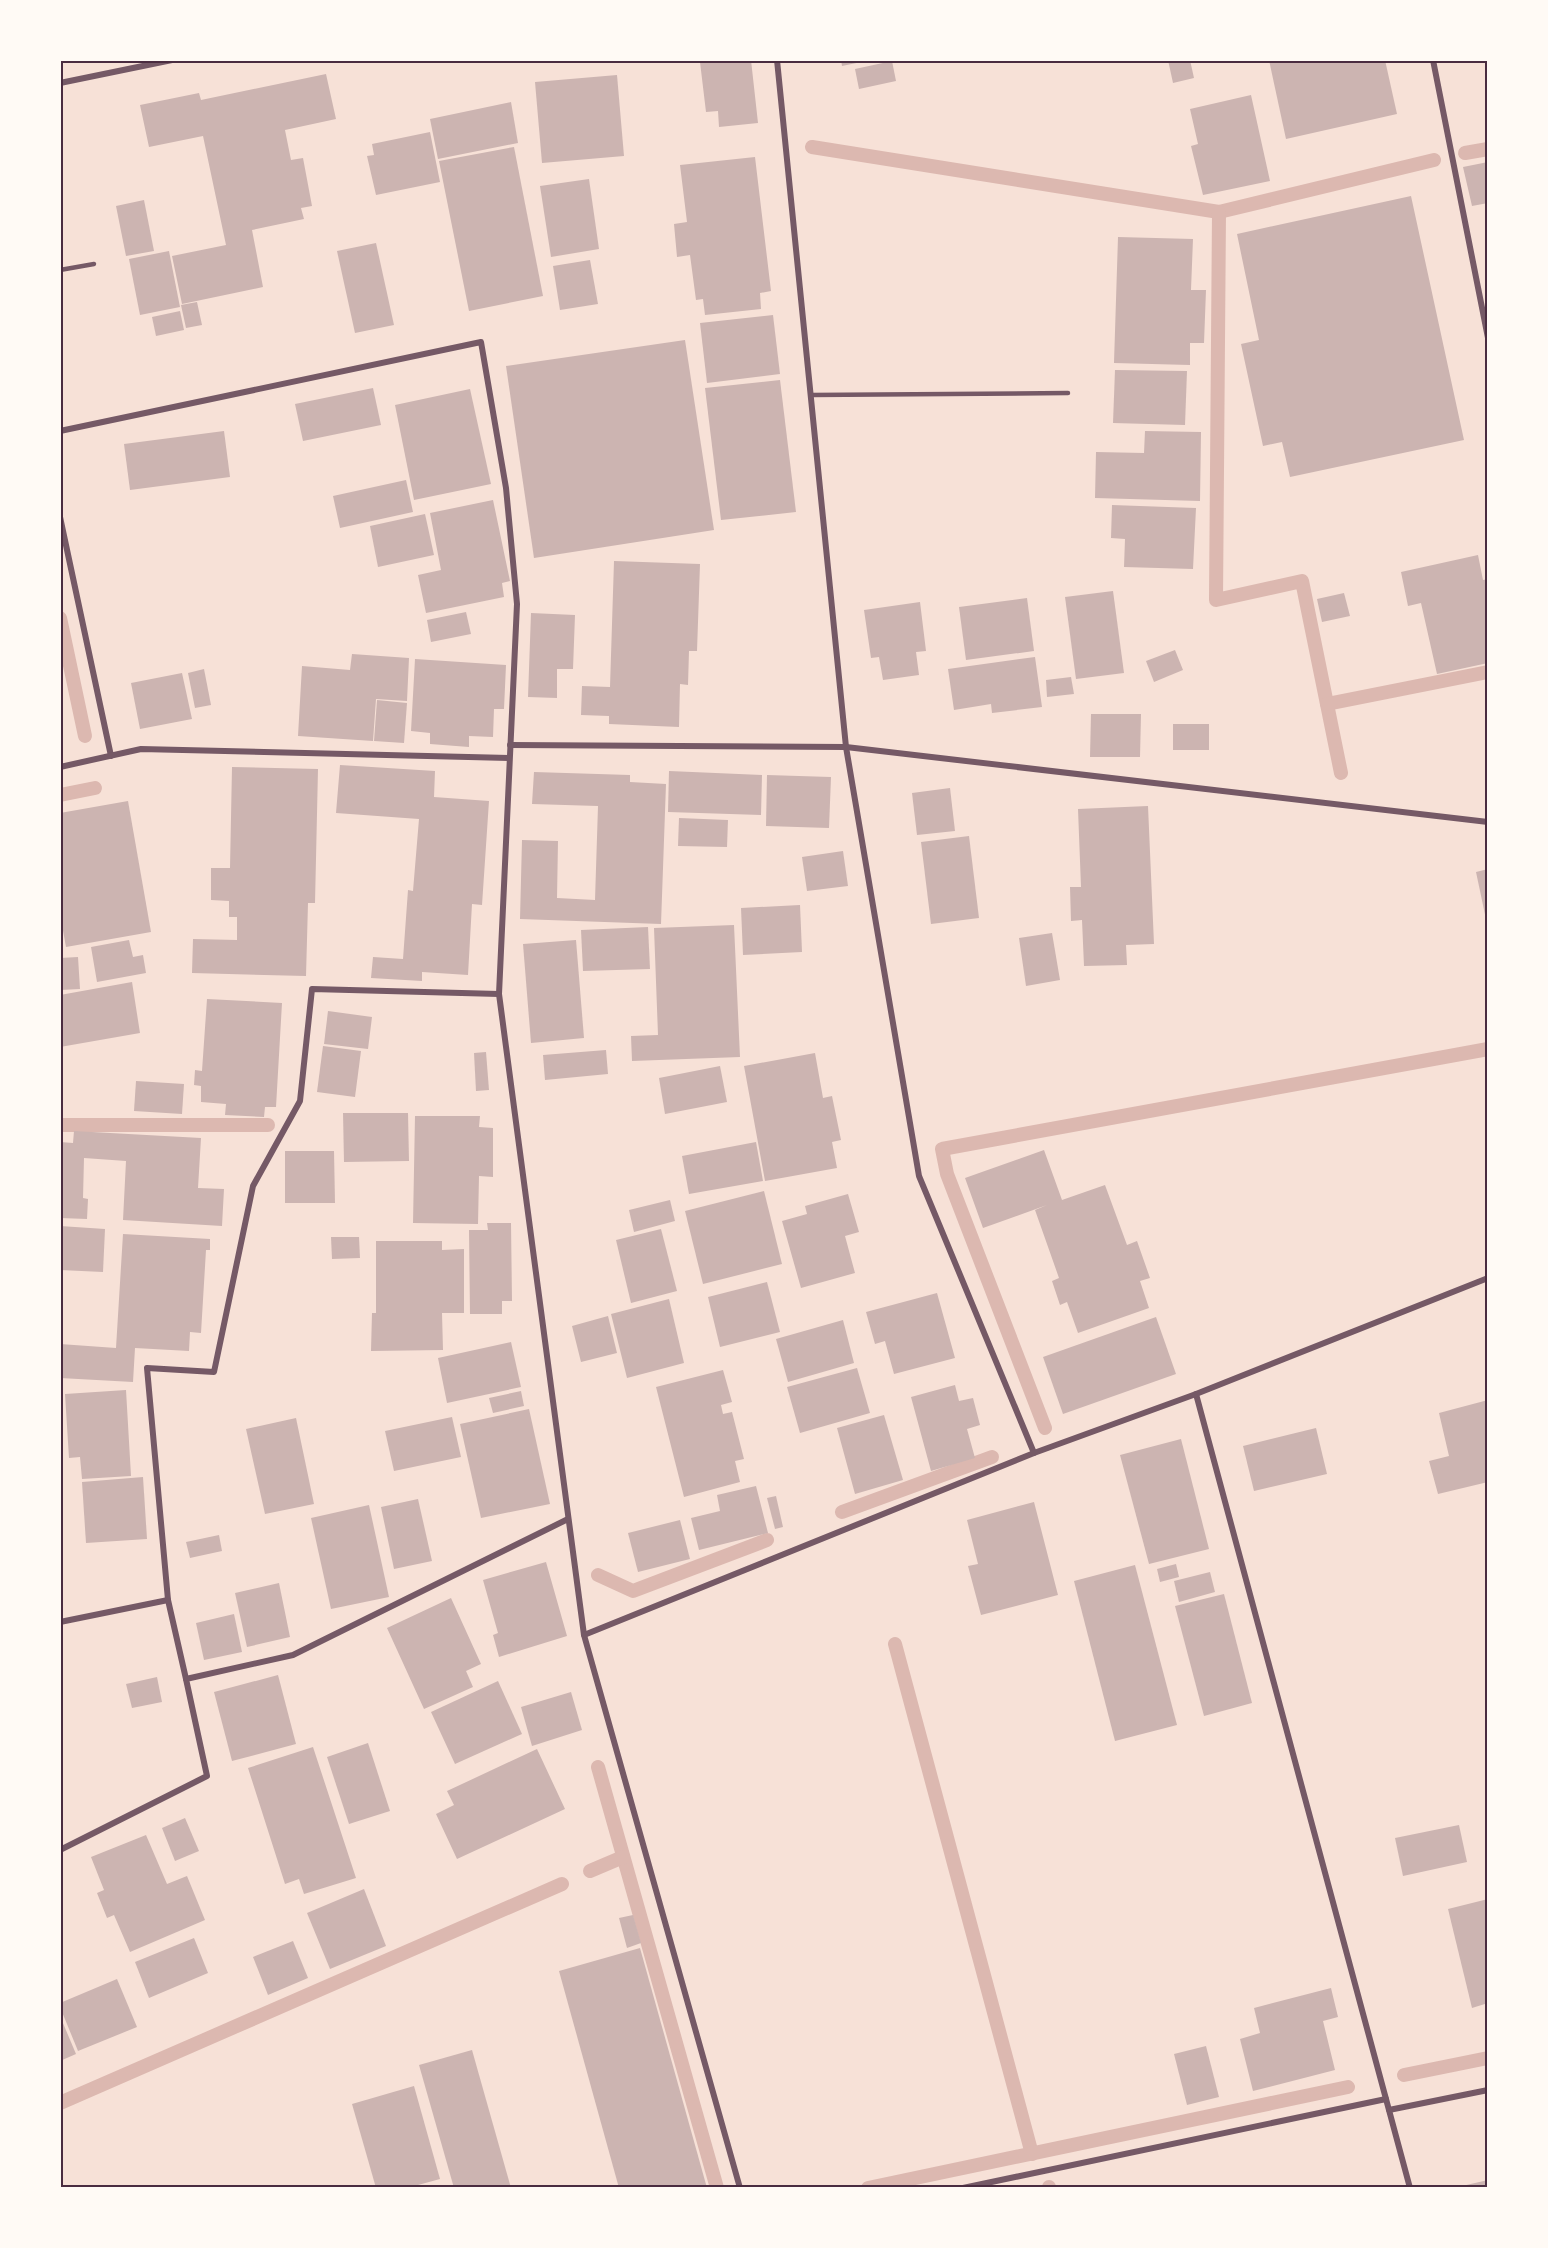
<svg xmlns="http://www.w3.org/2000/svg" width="1548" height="2248" font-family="Signika,sans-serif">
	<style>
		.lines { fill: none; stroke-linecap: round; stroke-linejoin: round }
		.stream { stroke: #dcb8b0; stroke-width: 14 }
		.building { fill: #ccb4b1 }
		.service { stroke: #755966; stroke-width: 4.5 }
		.minor { stroke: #755966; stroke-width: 6 }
		.neatline { fill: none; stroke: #4a2c40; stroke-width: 2 }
	</style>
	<rect width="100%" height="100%" fill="#f7e1d7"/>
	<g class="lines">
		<g class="stream">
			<polyline points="812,147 1219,212 1434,160"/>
			<polyline points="1465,153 1488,149"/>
			<polyline points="1219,212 1216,600 1302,581 1341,773"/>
			<polyline points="60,618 85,736"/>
			<polyline points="1327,704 1488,672"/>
			<polyline points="60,795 95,788"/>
			<polyline points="60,1125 268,1125"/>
			<polyline points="1045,1428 947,1174 942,1149 1488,1049"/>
			<polyline points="842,1512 992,1457"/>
			<polyline points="598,1575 633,1591 767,1540"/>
			<polyline points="895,1644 1032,2154"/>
			<polyline points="598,1767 717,2188"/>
			<polyline points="590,1871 623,1857"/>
			<polyline points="1404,2075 1488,2058"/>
			<polyline points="60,2103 562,1884"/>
			<polyline points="1049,2187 1049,2188"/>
			<polyline points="868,2188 1348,2087"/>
		</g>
	</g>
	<g class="building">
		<polygon points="720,60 751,60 758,123 719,127 718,111 706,112 700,62"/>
		<polygon points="841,60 866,60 866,61 842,66"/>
		<polygon points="1168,60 1190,60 1194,78 1173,83"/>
		<polygon points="1269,60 1385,60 1397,114 1286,139"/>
		<polygon points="892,61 896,81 859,89 855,69"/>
		<polygon points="326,74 336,119 285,130 291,160 303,158 312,206 301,208 304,219 252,230 263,287 182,304 172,256 226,245 203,136 149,147 140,105 199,93 201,100"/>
		<polygon points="617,75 624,156 542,163 535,82"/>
		<polygon points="1251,95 1270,181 1203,195 1191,146 1198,144 1190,109"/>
		<polygon points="511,102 518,143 438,159 430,119"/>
		<polygon points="430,132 440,182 376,195 367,156 374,155 372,144"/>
		<polygon points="514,147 543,296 469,311 439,161"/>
		<polygon points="755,157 771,291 760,293 761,309 705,315 703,299 696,300 690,255 677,257 674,224 687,222 680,165"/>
		<polygon points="1488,162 1488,203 1472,206 1463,167"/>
		<polygon points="589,179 599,249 551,257 540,186"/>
		<polygon points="1411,196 1464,440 1290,477 1282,442 1263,446 1241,344 1259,340 1237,234"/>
		<polygon points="144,200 154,251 126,256 116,206"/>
		<polygon points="1118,237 1193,239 1191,290 1206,290 1204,343 1190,343 1190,365 1114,363"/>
		<polygon points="376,243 394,325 355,333 337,251"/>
		<polygon points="169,251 180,307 140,315 129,259"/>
		<polygon points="590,260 598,304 560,310 553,266"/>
		<polygon points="197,302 202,325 186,328 181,305"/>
		<polygon points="180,311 184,330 156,336 152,317"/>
		<polygon points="773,315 780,374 707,383 700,323"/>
		<polygon points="685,340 714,530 534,558 506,366"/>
		<polygon points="1115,370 1187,371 1185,425 1113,423"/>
		<polygon points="780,380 796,512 721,520 705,388"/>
		<polygon points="373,388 381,425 303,441 295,404"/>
		<polygon points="470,389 491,484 414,500 395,405"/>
		<polygon points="224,431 230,477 130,490 124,444"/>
		<polygon points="1145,431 1201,432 1200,501 1095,498 1096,452 1144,453"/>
		<polygon points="406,480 413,512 340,528 333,496"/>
		<polygon points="493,500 510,581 502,583 504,597 426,613 418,575 441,570 430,513"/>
		<polygon points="1112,505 1196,508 1193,569 1124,567 1125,539 1111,538"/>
		<polygon points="425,514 434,555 378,567 370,526"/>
		<polygon points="1478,555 1483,580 1488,579 1488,663 1437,674 1421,603 1408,606 1401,572"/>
		<polygon points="614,561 700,564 697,651 689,651 688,685 680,684 679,727 609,724 609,716 581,715 582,686 610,687"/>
		<polygon points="1113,591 1124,673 1076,679 1065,597"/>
		<polygon points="1344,593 1350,616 1322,622 1317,599"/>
		<polygon points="1027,598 1034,651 966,660 959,607"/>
		<polygon points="920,602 926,651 916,652 919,675 883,680 879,657 871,658 864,610"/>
		<polygon points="466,612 471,634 431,642 427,620"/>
		<polygon points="531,613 575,615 573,669 557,669 557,698 528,697"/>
		<polygon points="1175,650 1183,670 1154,682 1146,661"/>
		<polygon points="352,654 409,658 407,701 376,699 373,741 298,736 302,666 350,670"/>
		<polygon points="1035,657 1042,707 992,713 991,704 954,710 948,669"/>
		<polygon points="415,659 506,665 504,709 494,709 493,737 469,736 469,747 430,744 430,733 411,731"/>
		<polygon points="204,669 211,705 195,708 188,673"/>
		<polygon points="182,673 192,719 140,729 131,683"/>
		<polygon points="1071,677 1074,694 1047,697 1046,680"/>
		<polygon points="377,700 407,703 404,743 374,741"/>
		<polygon points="1091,714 1141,714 1140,757 1090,757"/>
		<rect x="1173" y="724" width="36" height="26"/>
		<polygon points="340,765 435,771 434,797 489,801 482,905 472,904 468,975 422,972 422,981 371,978 373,957 403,959 408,890 413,891 419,819 336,813"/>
		<polygon points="232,767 318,769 315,903 308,903 306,976 192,973 193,939 237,940 237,917 229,917 229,901 211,900 211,868 230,868"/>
		<polygon points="669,771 762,775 761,815 668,812"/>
		<polygon points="534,772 630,775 630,782 666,784 661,924 520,919 522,840 558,841 557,898 595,900 598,806 532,804"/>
		<polygon points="767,775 831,777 829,828 766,826"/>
		<polygon points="950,788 955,831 917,835 912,793"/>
		<polygon points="128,801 151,932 66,947 60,914 60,813"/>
		<polygon points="1148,806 1154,944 1126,945 1127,965 1084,966 1082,920 1071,921 1070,887 1081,887 1078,809"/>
		<polygon points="679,818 728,820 727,847 678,846"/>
		<polygon points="969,836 979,918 931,924 921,842"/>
		<polygon points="843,851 848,886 807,891 802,857"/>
		<polygon points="1488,869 1488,924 1487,924 1476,872"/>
		<polygon points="800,905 802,952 743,955 741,908"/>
		<polygon points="734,925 740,1057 632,1061 631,1036 658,1035 654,928"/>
		<polygon points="648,927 650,969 583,971 581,930"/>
		<polygon points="1052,933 1060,980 1026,986 1019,938"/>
		<polygon points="129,940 133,957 143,955 146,973 97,982 91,947"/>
		<polygon points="576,940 584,1038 531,1043 523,944"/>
		<polygon points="78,957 80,989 60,990 60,958"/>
		<polygon points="132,982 140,1033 60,1047 60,995"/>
		<polygon points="207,999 282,1003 276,1107 265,1107 264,1117 225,1115 226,1104 201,1102 201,1086 194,1085 195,1070 202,1071"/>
		<polygon points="328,1011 372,1017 368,1049 324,1044"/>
		<polygon points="323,1046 361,1051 355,1097 317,1092"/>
		<polygon points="606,1050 608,1074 545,1080 543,1055"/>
		<polygon points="486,1052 489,1090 476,1091 474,1053"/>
		<polygon points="815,1053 823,1098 832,1096 841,1140 832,1142 837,1168 765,1181 744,1066"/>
		<polygon points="720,1066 727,1102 665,1114 659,1078"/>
		<polygon points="136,1081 184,1084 182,1114 134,1111"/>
		<polygon points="343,1113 408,1113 409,1161 344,1162"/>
		<polygon points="415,1116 480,1116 479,1127 493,1128 493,1177 479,1176 478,1224 413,1223"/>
		<polygon points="74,1131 201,1138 198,1188 224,1189 222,1226 123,1220 126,1161 84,1158 83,1198 88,1199 87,1219 60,1218 60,1142 73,1143"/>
		<polygon points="756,1142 763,1181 689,1194 682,1156"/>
		<polygon points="1044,1150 1062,1200 1105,1185 1127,1245 1137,1241 1150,1278 1140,1281 1149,1308 1078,1333 1067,1302 1060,1305 1052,1281 1059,1278 1035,1210 1047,1205 983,1228 965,1178"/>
		<polygon points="285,1151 334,1151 335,1203 285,1203"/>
		<polygon points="764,1191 782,1264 703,1284 685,1211"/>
		<polygon points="848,1194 859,1232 845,1236 855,1273 801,1288 782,1221 807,1214 805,1206"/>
		<polygon points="670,1200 675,1221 634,1232 629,1210"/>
		<polygon points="487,1223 511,1223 512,1301 502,1301 502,1314 470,1314 469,1230 488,1230"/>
		<polygon points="60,1226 105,1229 103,1272 60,1270"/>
		<polygon points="661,1229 677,1291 631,1303 616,1240"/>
		<polygon points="123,1234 210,1239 210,1250 206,1250 201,1333 190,1332 189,1351 135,1348 133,1382 60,1378 60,1344 116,1348"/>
		<polygon points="331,1237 359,1237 360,1258 332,1259"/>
		<polygon points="376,1241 442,1241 442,1250 464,1249 464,1313 442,1313 443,1350 371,1351 372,1313 376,1313"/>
		<polygon points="767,1282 780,1332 720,1347 708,1297"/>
		<polygon points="937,1293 955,1358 894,1374 885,1341 875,1344 866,1312"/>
		<polygon points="669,1299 684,1363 627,1378 611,1314"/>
		<polygon points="608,1316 617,1353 581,1362 572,1326"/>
		<polygon points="1156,1317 1176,1374 1063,1414 1043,1357"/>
		<polygon points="843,1320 854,1363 788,1382 776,1339"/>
		<polygon points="511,1342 521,1387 447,1403 438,1358"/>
		<polygon points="857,1368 870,1413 800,1433 787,1387"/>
		<polygon points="723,1370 732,1402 721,1405 723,1414 732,1412 744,1459 735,1461 740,1482 684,1497 656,1387"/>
		<polygon points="955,1385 959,1401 973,1398 980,1425 967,1429 975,1458 931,1471 911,1397"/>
		<polygon points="126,1390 131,1476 82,1479 80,1457 69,1458 65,1394"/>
		<polygon points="521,1391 524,1406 493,1413 489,1398"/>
		<polygon points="1488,1400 1488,1482 1438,1494 1429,1461 1449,1456 1439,1413"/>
		<polygon points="529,1409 550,1504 481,1518 460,1424"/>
		<polygon points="884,1415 903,1480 855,1494 837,1428"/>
		<polygon points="452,1417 461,1457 394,1471 385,1431"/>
		<polygon points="296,1418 314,1504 265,1514 246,1429"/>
		<polygon points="1316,1428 1327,1474 1254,1491 1243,1446"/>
		<polygon points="1181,1439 1209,1549 1149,1564 1120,1455"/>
		<polygon points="143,1477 147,1539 86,1543 82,1482"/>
		<polygon points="756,1486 768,1533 699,1550 691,1518 720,1511 717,1495"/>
		<polygon points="776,1496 783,1527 775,1529 767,1498"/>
		<polygon points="418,1499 432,1561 394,1569 381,1507"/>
		<polygon points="1034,1502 1058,1595 981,1615 968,1566 978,1564 967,1520"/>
		<polygon points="369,1505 389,1597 331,1609 311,1518"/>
		<polygon points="680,1520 690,1559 638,1572 628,1533"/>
		<polygon points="219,1535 222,1551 190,1558 186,1542"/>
		<polygon points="546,1562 567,1636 499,1657 493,1635 498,1633 483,1580"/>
		<polygon points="1176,1564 1179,1577 1160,1582 1157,1569"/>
		<polygon points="1135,1565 1177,1725 1115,1741 1074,1581"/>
		<polygon points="1210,1572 1215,1592 1179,1602 1174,1581"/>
		<polygon points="279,1583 290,1637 247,1647 235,1593"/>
		<polygon points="1224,1594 1252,1703 1204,1716 1175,1606"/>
		<polygon points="451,1598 481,1664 466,1671 473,1687 424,1709 387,1628"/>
		<polygon points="234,1614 242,1652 204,1660 196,1623"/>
		<polygon points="278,1675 296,1744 232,1761 214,1692"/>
		<polygon points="157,1677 162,1702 132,1708 126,1684"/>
		<polygon points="498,1681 522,1734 455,1764 431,1712"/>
		<polygon points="571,1692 582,1730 532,1746 521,1707"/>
		<polygon points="368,1743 390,1811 349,1824 327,1757"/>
		<polygon points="313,1747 356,1878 304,1894 299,1879 285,1884 248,1768"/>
		<polygon points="537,1749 565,1809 457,1859 436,1814 454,1805 447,1791"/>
		<polygon points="185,1818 199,1851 175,1861 162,1828"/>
		<polygon points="1459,1825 1467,1862 1403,1876 1395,1838"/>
		<polygon points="146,1835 167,1884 187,1876 205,1920 130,1952 114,1915 107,1918 97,1893 104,1890 91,1857"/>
		<polygon points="364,1889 386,1946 330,1969 307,1913"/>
		<polygon points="1488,1899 1488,2003 1472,2008 1448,1909"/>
		<polygon points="633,1915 641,1943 627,1948 619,1918"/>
		<polygon points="194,1938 208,1973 149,1998 135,1962"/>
		<polygon points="293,1941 308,1978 268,1995 253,1957"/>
		<polygon points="640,1948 707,2188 619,2188 559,1971"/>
		<polygon points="117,1979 137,2027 78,2051 60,2007 60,2003"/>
		<polygon points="1331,1988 1338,2017 1323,2021 1335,2070 1253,2091 1240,2039 1260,2033 1254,2008"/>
		<polygon points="60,2016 76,2054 60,2061"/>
		<polygon points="1206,2046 1219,2097 1187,2105 1174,2054"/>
		<polygon points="472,2050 511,2188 454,2188 419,2065"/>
		<polygon points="414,2086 440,2179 407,2188 376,2188 352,2104"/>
		<polygon points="1488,2180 1488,2188 1462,2188 1462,2186"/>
	</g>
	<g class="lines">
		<g class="service">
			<polyline points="60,270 94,264"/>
			<polyline points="811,395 1068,393"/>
		</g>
		<g class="minor">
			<polyline points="777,60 846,747 919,1176 1034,1453"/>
			<polyline points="1433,60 1488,338"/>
			<polyline points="60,83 172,60"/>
			<polyline points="60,431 481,342 506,488 517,604 499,994 584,1635 740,2188"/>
			<polyline points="60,517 111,756"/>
			<polyline points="510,745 846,747 1488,822"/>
			<polyline points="60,767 141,749 509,758"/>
			<polyline points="1196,1394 1410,2188"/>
			<polyline points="60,1622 168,1600"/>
			<polyline points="584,1635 1034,1453 1196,1394 1488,1278"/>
			<polyline points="186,1679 168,1600 147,1368 214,1372 253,1186 300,1101 312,989 499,994"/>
			<polyline points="60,1850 207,1776 186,1679 293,1655 568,1519"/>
			<polyline points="1389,2110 1488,2090"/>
			<polyline points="963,2188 1386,2099"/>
		</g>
	</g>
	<rect width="1548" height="2248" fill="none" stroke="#fffaf5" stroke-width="123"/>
	<rect x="62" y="62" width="1424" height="2124" class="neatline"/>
</svg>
